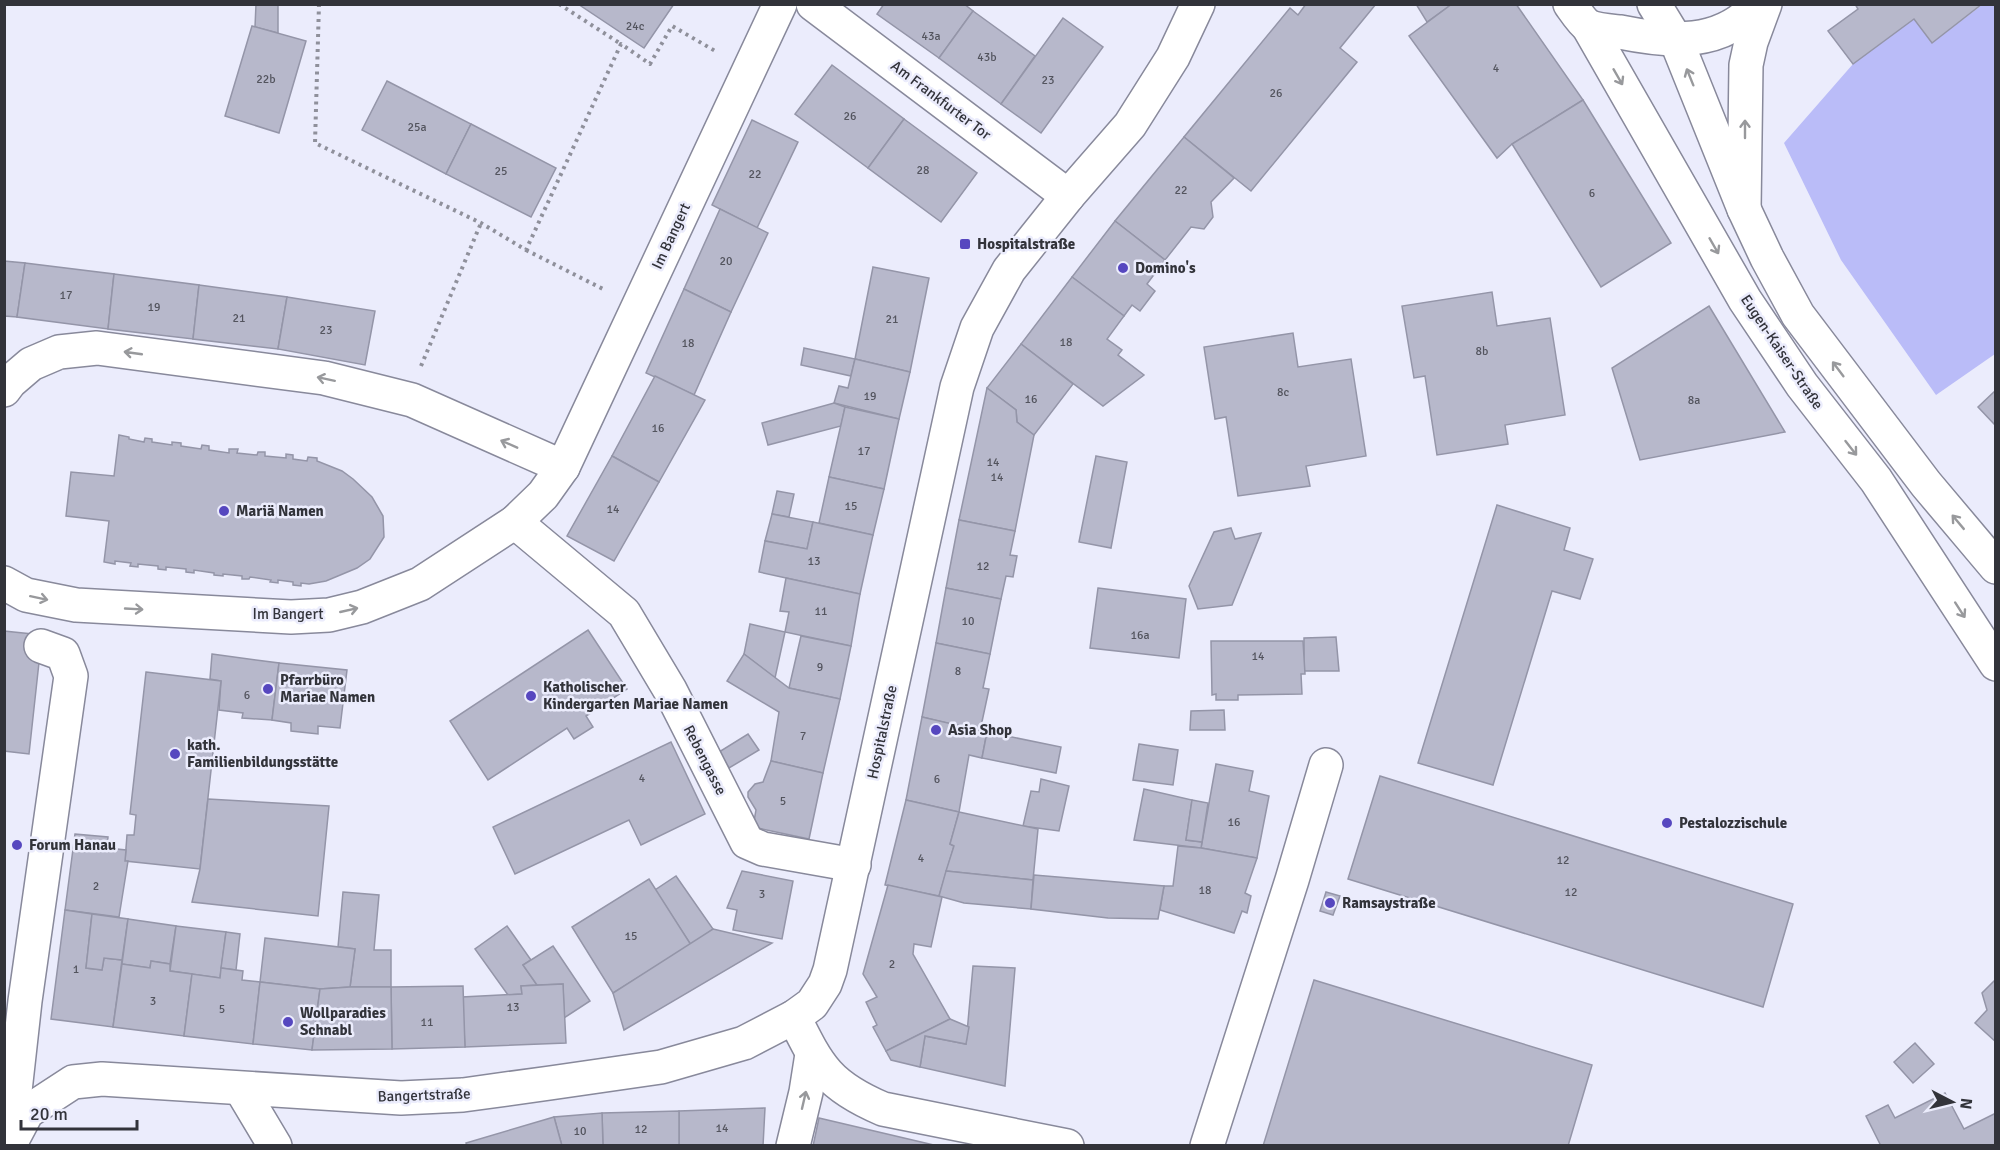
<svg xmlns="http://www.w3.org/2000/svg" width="2000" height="1150" font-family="Signika,sans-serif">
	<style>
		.green { fill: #babcf8 }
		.building { fill: #b7b8cb; stroke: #9495a8; stroke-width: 1.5 }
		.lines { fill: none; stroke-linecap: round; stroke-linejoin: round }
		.street-casing { stroke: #88899b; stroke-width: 36 }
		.secondary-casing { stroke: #88899b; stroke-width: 36 }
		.primary-casing { stroke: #88899b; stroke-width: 36 }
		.path { stroke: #8f909b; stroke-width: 4; stroke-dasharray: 3 4.5; stroke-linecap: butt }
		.street { stroke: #fff; stroke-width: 33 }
		.secondary { stroke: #fff; stroke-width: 33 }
		.primary { stroke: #fff; stroke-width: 33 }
		.oneway { stroke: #98999c }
		.poi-dot { fill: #5647bf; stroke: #ebecfc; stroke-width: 2 }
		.labels { text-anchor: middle; stroke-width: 5; stroke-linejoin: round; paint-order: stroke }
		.number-label { font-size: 12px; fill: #53545e }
		.street-label { font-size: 15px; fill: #32333a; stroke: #ebecfc }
		.poi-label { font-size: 15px; font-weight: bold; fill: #32333a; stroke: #ebecfc; text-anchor: start }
	</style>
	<rect width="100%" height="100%" fill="#ebecfc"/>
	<polygon class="green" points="1982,5 1995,5 1995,354 1936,395 1841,260 1784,143 1853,64 1914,19 1932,43"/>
	<g class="building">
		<polygon points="256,4 278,4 278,33 255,27"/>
		<polygon points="578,4 674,4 644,48"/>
		<polygon points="884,4 964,4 973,11 939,58 877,14"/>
		<polygon points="1306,4 1376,4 1340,48 1357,62 1251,191 1184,137 1290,8 1298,15"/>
		<polygon points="1416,4 1452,4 1427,22"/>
		<polygon points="1452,4 1516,4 1583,100 1512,144 1497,158 1409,36"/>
		<polygon points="1855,4 1982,4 1932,43 1914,19 1853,64 1828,31 1858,9"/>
		<polygon points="973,11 1035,56 1001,104 939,58"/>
		<polygon points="1063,18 1103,47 1041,133 1001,104"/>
		<polygon points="252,26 306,41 279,133 225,116"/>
		<polygon points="832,65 904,119 868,168 795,114"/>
		<polygon points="387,81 471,124 446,174 362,130"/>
		<polygon points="1583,100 1671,243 1601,287 1512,144"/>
		<polygon points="904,119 977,173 941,222 868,168"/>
		<polygon points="752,120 798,142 757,228 712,205"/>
		<polygon points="471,124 556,168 531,217 446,174"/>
		<polygon points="1184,137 1234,178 1211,202 1213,217 1204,229 1191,227 1165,260 1115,221"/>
		<polygon points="720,209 768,233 731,312 684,289"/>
		<polygon points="1115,221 1165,260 1147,284 1155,291 1140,311 1132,305 1124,316 1072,277"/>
		<polygon points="4,261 25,263 17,317 4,316"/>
		<polygon points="25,263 114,274 108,329 17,317"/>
		<polygon points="873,267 929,278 910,372 855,359"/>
		<polygon points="114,274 199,285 193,339 108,329"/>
		<polygon points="1072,277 1124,316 1107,339 1122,350 1118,355 1144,375 1103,406 1021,344"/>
		<polygon points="199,285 287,297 278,349 193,339"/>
		<polygon points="684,289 731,312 694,395 646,373"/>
		<polygon points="1492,292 1497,326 1550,318 1565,415 1505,425 1508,444 1437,455 1425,376 1414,378 1402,306"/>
		<polygon points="287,297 375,311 365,365 278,349"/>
		<polygon points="1709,306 1785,432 1640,460 1612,368"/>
		<polygon points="1293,333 1298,367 1351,359 1366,456 1306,466 1310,486 1238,496 1226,417 1215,419 1204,347"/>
		<polygon points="1021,344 1073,384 1034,435 1017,422 1016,410 987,388"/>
		<polygon points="804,348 855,359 851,376 801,365"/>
		<polygon points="855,359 910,372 899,419 834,403 839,386 848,388"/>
		<polygon points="655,376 705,400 659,482 612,456"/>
		<polygon points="987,388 1016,410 1017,422 1034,435 1015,531 959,520"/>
		<polygon points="1996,390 1996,426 1978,407"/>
		<polygon points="834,403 845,407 841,426 768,445 762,423"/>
		<polygon points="845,407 899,419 884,489 829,477"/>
		<polygon points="119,435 129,437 129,439 144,442 145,438 152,439 152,442 172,445 172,442 181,443 181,446 201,449 202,445 209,446 209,450 229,453 229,449 238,449 237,453 257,455 258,452 265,452 265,456 286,458 286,454 293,455 293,459 307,461 308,457 317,458 317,461 342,471 353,479 372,497 383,516 384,537 370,559 357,568 326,581 309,584 301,583 301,586 293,585 293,582 278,580 278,583 270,582 271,580 250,577 249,579 242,579 242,576 223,574 223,576 214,575 214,573 194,570 194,573 186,572 186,569 166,567 166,570 158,569 158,566 138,564 138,567 130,566 131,563 115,561 115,564 104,562 109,521 66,516 71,472 114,476"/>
		<polygon points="612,456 659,482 614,561 567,536"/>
		<polygon points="1096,456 1127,462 1111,548 1079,542"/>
		<polygon points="829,477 884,489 873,535 819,523"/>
		<polygon points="777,491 794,494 789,517 772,514"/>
		<polygon points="1497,505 1570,528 1564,550 1593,559 1580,599 1552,591 1493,785 1418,763"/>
		<polygon points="772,514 813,522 807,549 765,541"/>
		<polygon points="959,520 1015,531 1010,555 1017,556 1013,577 1006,576 1001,599 946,588"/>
		<polygon points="813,522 873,535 860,594 759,572 765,541 807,549"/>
		<polygon points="1231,528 1235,539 1261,533 1232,605 1198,609 1189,586 1214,532"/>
		<polygon points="786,578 860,594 851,646 785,632 789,612 780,611"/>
		<polygon points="946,588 1001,599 990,654 936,643"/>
		<polygon points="1098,588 1186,599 1179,658 1090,648"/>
		<polygon points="750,624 785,632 775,678 744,654"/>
		<polygon points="588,630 627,689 586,716 593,727 574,739 567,728 488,780 450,721"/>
		<polygon points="4,631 42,635 29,754 4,751"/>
		<polygon points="801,636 851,646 840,699 789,688"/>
		<polygon points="1336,637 1339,671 1304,671 1304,638"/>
		<polygon points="1211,641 1303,641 1305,674 1301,674 1302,694 1238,695 1238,700 1216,700 1216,694 1212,695"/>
		<polygon points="936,643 990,654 983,688 989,689 980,731 922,717"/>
		<polygon points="212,654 279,663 272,720 242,718 243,713 219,710 221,681 210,679"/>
		<polygon points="744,654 789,688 840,699 823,773 771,761 779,712 727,681"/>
		<polygon points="279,663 347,670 340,728 318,726 318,734 291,731 291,723 272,720"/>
		<polygon points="146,672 221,681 200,869 125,861 127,835 134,835 136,815 130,814"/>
		<polygon points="1224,710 1225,730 1190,730 1191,711"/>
		<polygon points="922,717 987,732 982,758 969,755 959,812 906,800"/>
		<polygon points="987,732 1061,747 1056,773 982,758"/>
		<polygon points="748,734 759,750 729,768 719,752"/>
		<polygon points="671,742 705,814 641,845 629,820 515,874 493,827"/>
		<polygon points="1139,744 1178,750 1173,785 1133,780"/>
		<polygon points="771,761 823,773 809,839 753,827 756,810 748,797 748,792 755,784 763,782"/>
		<polygon points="1216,764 1253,771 1249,791 1269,796 1257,858 1201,848"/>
		<polygon points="1380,776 1793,904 1763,1007 1348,879"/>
		<polygon points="1041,779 1069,786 1059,831 1023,826 1031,791 1039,792"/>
		<polygon points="1144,789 1192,800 1186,840 1202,842 1201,848 1134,840"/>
		<polygon points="208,799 329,806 318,916 192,902 200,869"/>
		<polygon points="906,800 959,812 950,844 954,846 939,896 885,885"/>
		<polygon points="1192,800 1208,803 1202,842 1186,840"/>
		<polygon points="959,812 1038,829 1033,880 946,871 954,846 950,844"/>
		<polygon points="75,834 108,837 107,848 126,850 125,861 128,861 119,917 65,910"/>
		<polygon points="1178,846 1201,848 1257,858 1245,893 1251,896 1247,913 1242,911 1234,933 1160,910 1164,886 1173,886"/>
		<polygon points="742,871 793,881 782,939 733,930 737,910 727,908"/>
		<polygon points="946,871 1033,880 1031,909 964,903 939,896"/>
		<polygon points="1034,875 1164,886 1158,919 1108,918 1031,909"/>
		<polygon points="676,876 713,929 691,945 655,890"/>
		<polygon points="649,879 691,945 613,993 572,927"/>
		<polygon points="888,885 942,897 931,947 914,944 913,954 950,1019 886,1051 873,1027 877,1025 866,1002 877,997 863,974"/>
		<polygon points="343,892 379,895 374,950 391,950 391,987 350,987 355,949 338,947"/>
		<polygon points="1326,892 1340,896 1333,915 1320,911"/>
		<polygon points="65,910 92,914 86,968 102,970 104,958 122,960 113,1027 51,1019"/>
		<polygon points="92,914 128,919 122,960 104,958 102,970 86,968"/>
		<polygon points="128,919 176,926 170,964 151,961 150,968 122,964"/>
		<polygon points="176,926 226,932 220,978 170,971"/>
		<polygon points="507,926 531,960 523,965 537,985 521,986 522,994 508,995 475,949"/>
		<polygon points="713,929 772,943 624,1030 613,993"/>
		<polygon points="226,932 240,934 236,970 221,968"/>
		<polygon points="265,938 355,949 350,987 320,989 260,982"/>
		<polygon points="553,946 590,1001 564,1018 563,984 537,985 523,965"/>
		<polygon points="151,961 170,964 170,971 192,974 184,1036 113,1027 122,964 150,968"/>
		<polygon points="973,966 1015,968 1005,1086 920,1067 925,1036 966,1044"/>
		<polygon points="221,968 243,971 242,980 260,982 253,1044 184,1036 192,974 220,978"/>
		<polygon points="1996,979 1996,1042 1975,1023 1987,1010 1982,993"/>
		<polygon points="1314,980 1592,1065 1568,1146 1263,1146"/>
		<polygon points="260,982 320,989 312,1050 253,1044"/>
		<polygon points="563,984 566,1043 465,1047 462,997 522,994 521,986"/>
		<polygon points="463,986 465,1047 392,1049 391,987"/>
		<polygon points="350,987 391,987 392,1049 312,1050 320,989"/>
		<polygon points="950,1019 969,1027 966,1044 925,1036 920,1067 891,1060 886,1051"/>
		<polygon points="1915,1043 1934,1064 1913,1083 1894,1062"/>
		<polygon points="1945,1093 1964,1129 1996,1113 1996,1146 1881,1146 1866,1116 1888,1105 1895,1118"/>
		<polygon points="765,1108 763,1146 679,1146 679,1111"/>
		<polygon points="679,1111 679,1146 603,1146 602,1113"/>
		<polygon points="602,1113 603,1146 562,1146 554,1117"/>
		<polygon points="554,1117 562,1146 467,1146 466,1143"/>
		<polygon points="819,1118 938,1146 813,1146"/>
	</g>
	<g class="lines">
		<g class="street-casing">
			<g id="street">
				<polyline points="813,4 1068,196"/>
				<polyline points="4,390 10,382 31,364 59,352 97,348 324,378 412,400 563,467"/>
				<polyline points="515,522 624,613 670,690 747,842 763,849 854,865"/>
				<polyline points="4,583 26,595 76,605 291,617 329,615 362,607 420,584 515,522 543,495 563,467 780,4"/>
				<path d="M794 1017C819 1068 829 1086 883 1109L1067 1146"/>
				<polyline points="241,1089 275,1146"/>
				<polyline points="10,1136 25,1001 71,676 63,654 41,646"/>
				<polyline points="9,1146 27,1112 73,1082 102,1079 401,1098 463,1095 550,1083 661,1067 744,1043 794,1017 812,1004 825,984 830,970 957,387 977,328 1009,270 1068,196 1130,125 1173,57 1198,4"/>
				<polyline points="793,1146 806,1092 812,1054"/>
				<polyline points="1207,1146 1292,880 1326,765"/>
			</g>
		</g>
		<g class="secondary-casing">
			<g id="secondary">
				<polyline points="1588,26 1745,300 1802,385 1876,480 1996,664"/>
				<polyline points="1676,40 1744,209 1767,258 1798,315 1926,484 1996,567"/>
			</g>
		</g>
		<g class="primary-casing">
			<g id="primary">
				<path d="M1570 4C1575 11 1582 22 1588 26 1596 30 1611 31 1620 32 1669 42 1722 47 1758 4"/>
				<polyline points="1654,4 1676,40"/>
				<polyline points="1744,209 1746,65 1751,42 1765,4"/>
			</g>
		</g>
		<g class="path">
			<polyline points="319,4 315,143 481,223 526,250 621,44 650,64 672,26 717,52"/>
			<polyline points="559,4 621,44"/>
			<polyline points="526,250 605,290"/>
			<polyline points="421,366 481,223"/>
		</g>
		<use href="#street" class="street"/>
		<use href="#secondary" class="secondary"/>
		<use href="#primary" class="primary"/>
	</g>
	<defs><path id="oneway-shaft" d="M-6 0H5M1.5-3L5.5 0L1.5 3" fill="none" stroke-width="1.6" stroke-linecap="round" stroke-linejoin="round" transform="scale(1.5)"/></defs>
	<g class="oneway">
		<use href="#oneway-shaft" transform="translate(1618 77) rotate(60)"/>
		<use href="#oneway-shaft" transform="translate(1690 77) rotate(-112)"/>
		<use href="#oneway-shaft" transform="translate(1745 129) rotate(-90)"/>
		<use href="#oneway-shaft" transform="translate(1714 246) rotate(60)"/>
		<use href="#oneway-shaft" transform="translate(133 353) rotate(-172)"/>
		<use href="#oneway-shaft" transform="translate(1838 369) rotate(-127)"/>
		<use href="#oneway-shaft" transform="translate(326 379) rotate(-168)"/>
		<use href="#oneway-shaft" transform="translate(509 444) rotate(-156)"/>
		<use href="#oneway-shaft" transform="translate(1851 448) rotate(52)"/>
		<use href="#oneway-shaft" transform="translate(1958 522) rotate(-130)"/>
		<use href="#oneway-shaft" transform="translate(39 598) rotate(12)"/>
		<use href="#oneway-shaft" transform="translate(134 609) rotate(3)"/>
		<use href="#oneway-shaft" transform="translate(349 610) rotate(-13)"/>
		<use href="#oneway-shaft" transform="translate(1960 610) rotate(57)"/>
		<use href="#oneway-shaft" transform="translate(804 1100) rotate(-77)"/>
	</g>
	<g class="poi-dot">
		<rect x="959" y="238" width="12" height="12" rx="3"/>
		<circle cx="1123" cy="268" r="6"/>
		<circle cx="224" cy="511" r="6"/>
		<circle cx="268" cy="689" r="6"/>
		<circle cx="531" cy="696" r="6"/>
		<circle cx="936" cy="730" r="6"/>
		<circle cx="175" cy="754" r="6"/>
		<circle cx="1667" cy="823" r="6"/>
		<circle cx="17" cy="845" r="6"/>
		<circle cx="1330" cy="903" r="6"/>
		<circle cx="288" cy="1022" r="6"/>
	</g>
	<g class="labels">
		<g class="number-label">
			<text x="635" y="30">24c</text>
			<text x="931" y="40">43a</text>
			<text x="987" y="61">43b</text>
			<text x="1496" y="72">4</text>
			<text x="266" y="83">22b</text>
			<text x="1048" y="84">23</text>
			<text x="1276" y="97">26</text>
			<text x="850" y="120">26</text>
			<text x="417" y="131">25a</text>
			<text x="923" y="174">28</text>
			<text x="501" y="175">25</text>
			<text x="755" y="178">22</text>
			<text x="1181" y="194">22</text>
			<text x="1592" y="197">6</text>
			<text x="726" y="265">20</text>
			<text x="66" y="299">17</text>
			<text x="154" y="311">19</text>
			<text x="239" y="322">21</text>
			<text x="892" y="323">21</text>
			<text x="326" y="334">23</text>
			<text x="1066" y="346">18</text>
			<text x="688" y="347">18</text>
			<text x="1482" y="355">8b</text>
			<text x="1283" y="396">8c</text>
			<text x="870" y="400">19</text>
			<text x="1031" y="403">16</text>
			<text x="1694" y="404">8a</text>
			<text x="658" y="432">16</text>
			<text x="864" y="455">17</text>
			<text x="993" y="466">14</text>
			<text x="997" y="481">14</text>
			<text x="851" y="510">15</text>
			<text x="613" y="513">14</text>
			<text x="814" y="565">13</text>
			<text x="983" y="570">12</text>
			<text x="821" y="615">11</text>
			<text x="968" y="625">10</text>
			<text x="1140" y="639">16a</text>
			<text x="1258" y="660">14</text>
			<text x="820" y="671">9</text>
			<text x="958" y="675">8</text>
			<text x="247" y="699">6</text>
			<text x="803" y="740">7</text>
			<text x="642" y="782">4</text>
			<text x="937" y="783">6</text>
			<text x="783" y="805">5</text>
			<text x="1234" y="826">16</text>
			<text x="921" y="862">4</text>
			<text x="1563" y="864">12</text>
			<text x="96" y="890">2</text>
			<text x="1205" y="894">18</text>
			<text x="1571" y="896">12</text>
			<text x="762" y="898">3</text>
			<text x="631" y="940">15</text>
			<text x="892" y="968">2</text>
			<text x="76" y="973">1</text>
			<text x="153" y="1005">3</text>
			<text x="513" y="1011">13</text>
			<text x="222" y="1013">5</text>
			<text x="427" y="1026">11</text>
			<text x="722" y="1132">14</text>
			<text x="641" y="1133">12</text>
			<text x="580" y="1135">10</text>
		</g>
		<g class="street-label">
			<text transform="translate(941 100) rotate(37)" y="5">Am Frankfurter Tor</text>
			<text transform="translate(671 236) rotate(-65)" y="5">Im Bangert</text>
			<text transform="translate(1782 352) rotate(56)" y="5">Eugen-Kaiser-Straße</text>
			<text x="288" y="619">Im Bangert</text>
			<text transform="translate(882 732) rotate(-78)" y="5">Hospitalstraße</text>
			<text transform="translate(705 760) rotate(63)" y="5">Rebengasse</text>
			<text transform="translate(424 1095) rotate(-2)" y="5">Bangertstraße</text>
		</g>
		<g class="poi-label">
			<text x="977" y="249">Hospitalstraße</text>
			<text x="1135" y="273">Domino's</text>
			<text x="236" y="516">Mariä Namen</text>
			<text x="280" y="685">Pfarrbüro<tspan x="280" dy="17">Mariae Namen</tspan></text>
			<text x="543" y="692">Katholischer<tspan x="543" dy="17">Kindergarten Mariae Namen</tspan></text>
			<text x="948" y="735">Asia Shop</text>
			<text x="187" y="750">kath.<tspan x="187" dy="17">Familienbildungsstätte</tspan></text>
			<text x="1679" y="828">Pestalozzischule</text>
			<text x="29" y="850">Forum Hanau</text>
			<text x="1342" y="908">Ramsaystraße</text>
			<text x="300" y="1018">Wollparadies<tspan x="300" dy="17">Schnabl</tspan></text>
		</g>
	</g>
	<rect width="2000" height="1150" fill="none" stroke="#32333a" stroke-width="12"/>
	<g transform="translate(1952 1102) rotate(97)" stroke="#ebecfc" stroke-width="4.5" paint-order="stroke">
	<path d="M0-4.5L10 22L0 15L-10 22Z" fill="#32333a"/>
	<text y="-9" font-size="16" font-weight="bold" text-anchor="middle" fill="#32333a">N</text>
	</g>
	<path d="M21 1120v9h116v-9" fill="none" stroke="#32333a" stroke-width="3"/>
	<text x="30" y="1120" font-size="18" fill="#32333a" stroke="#ebecfc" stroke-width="4.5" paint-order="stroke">20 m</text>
</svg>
